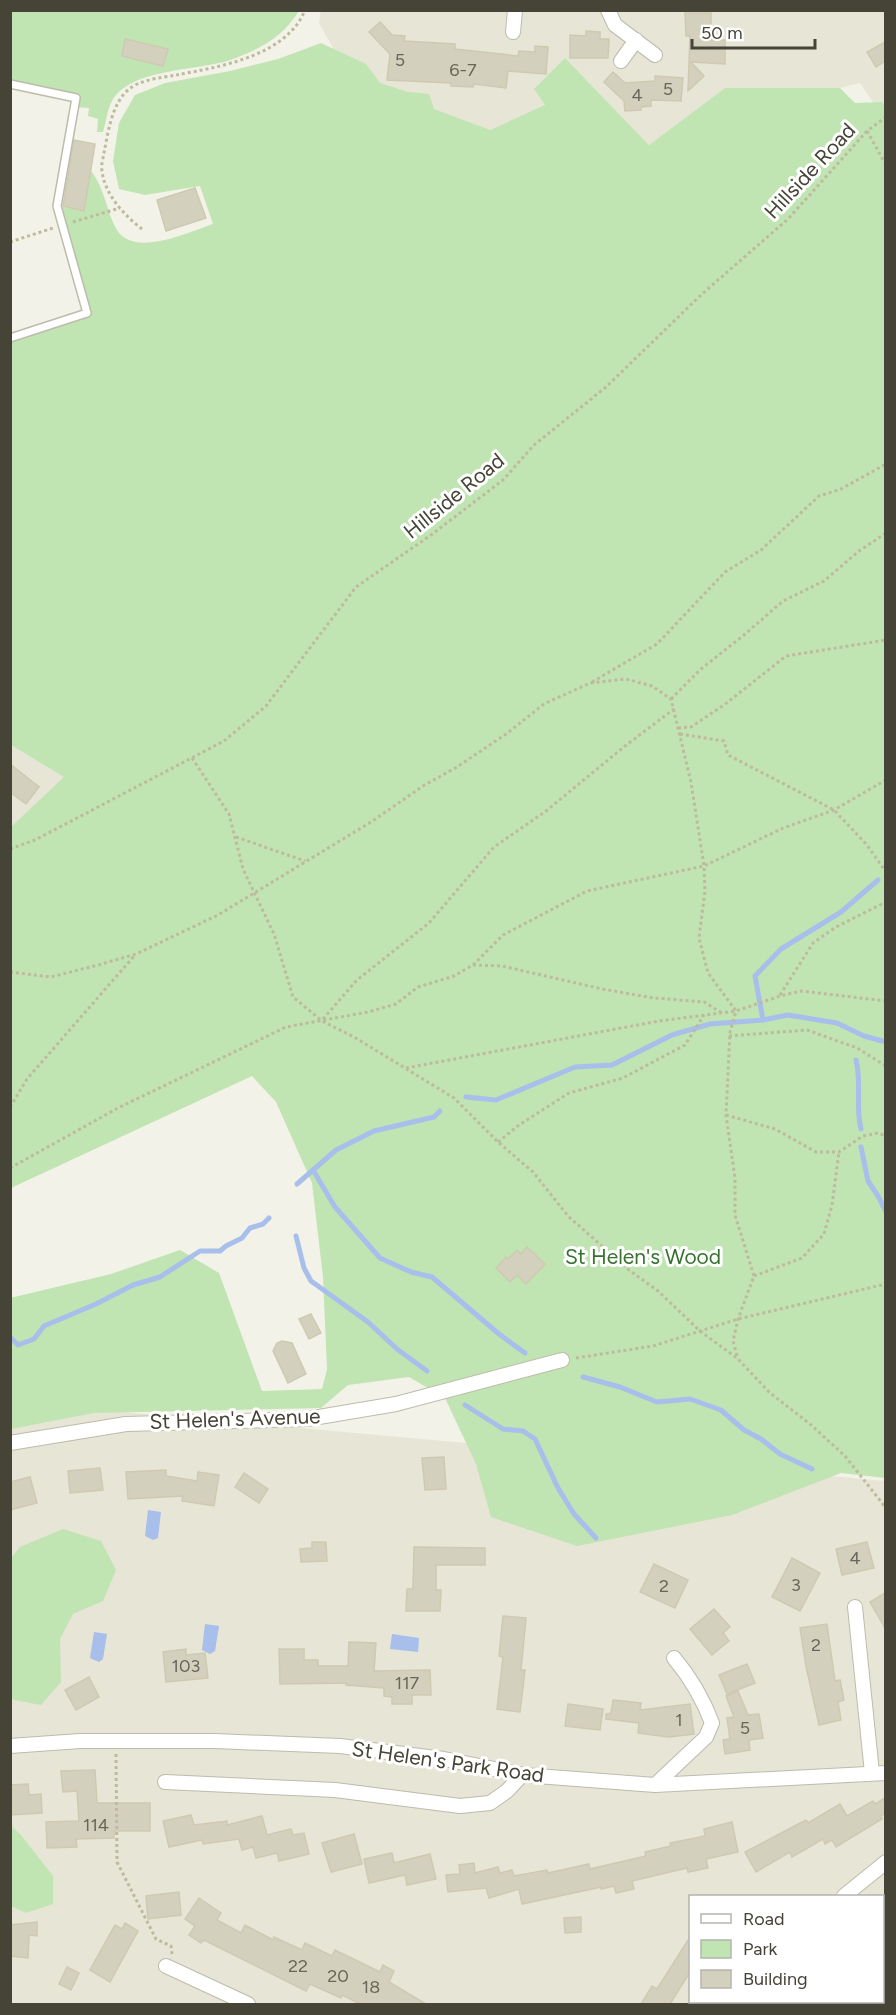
<svg xmlns="http://www.w3.org/2000/svg" width="896" height="2015" font-family="Figtree,sans-serif">
	<style>
		.residential { fill: #e6e5d6; fill-rule: evenodd }
		.green { fill: #c1e4b3 }
		.water { fill: #a8beeb }
		.lines { fill: none; stroke-linecap: round; stroke-linejoin: round }
		.stream { stroke: #a8beeb; stroke-width: 5 }
		.building { fill: #d3d1be; stroke: #cecab1; stroke-width: 1.5 }
		.service-casing { stroke: #bdbcab; stroke-width: 10 }
		.minor-casing { stroke: #bdbcab; stroke-width: 16 }
		.path { stroke: #bebb9d; stroke-width: 3; stroke-dasharray: 3 3; stroke-linecap: butt }
		.service { stroke: #fff; stroke-width: 7 }
		.minor { stroke: #fff; stroke-width: 14 }
		.labels { text-anchor: middle; stroke-width: 6; stroke-linejoin: round; paint-order: stroke }
		.number-label { font-size: 18px; fill: #686759 }
		.street-label { font-size: 21px; fill: #454437; stroke: #fff }
		.park-label { font-size: 21px; fill: #36732e; stroke: #fff }
	</style>
	<rect width="100%" height="100%" fill="#f3f2e8"/>
	<g class="residential">
		<polygon points="321,10 885,11 885,120 860,83 840,88 725,88 649,145 565,58 546,105 490,130 421,114 342,64 319,23"/>
		<polygon points="11,745 65,777 11,828"/>
		<path d="M91 1409 885 1481V2004H11V1425ZM690 1896H882V2002H690Z"/>
	</g>
	<g class="green">
		<path d="M10 11H299C282 38 260 49 230 60 198 71 130 68 112 101 107 110 106 123 103 132H97L98 119 88 116 89 108 74 107 76 98 11 84Z"/>
		<path d="M321 43 366 64 380 83 408 92 429 94 434 109 490 130 545 105 534 89 565 58 649 145 725 88H840L855 103 883 102 886 115 885 1478 841 1473 732 1515 577 1546 491 1517 476 1464 445 1398 409 1377 348 1385 321 1408 94 1413 11 1429 10 1298 111 1274 180 1250 219 1273 262 1391 322 1389 327 1369 323 1277 312 1183 276 1102 252 1076 11 1188V827L64 777 11 745V338L87 313 57 206 84 210 91 171C105 188 106 211 117 230 134 258 189 232 213 224L200 186 145 195 119 189 113 161 119 123 135 95 165 83 230 71 278 59Z"/>
		<polygon points="63,1529 101,1541 116,1570 103,1601 73,1614 60,1639 61,1682 41,1705 14,1700 10,1696 11,1558 20,1547"/>
		<polygon points="10,1825 21,1835 53,1876 53,1904 26,1913 11,1906"/>
	</g>
	<g class="water">
		<polygon points="148,1510 161,1512 158,1538 153,1540 145,1536"/>
		<polygon points="205,1624 219,1626 215,1651 210,1654 202,1650"/>
		<polygon points="94,1632 107,1634 103,1659 99,1662 90,1658"/>
		<polygon points="392,1634 419,1638 418,1652 390,1649"/>
	</g>
	<g class="lines">
		<g class="stream">
			<polyline points="763,1020 755,976 781,949 841,912 878,880"/>
			<path d="M856 1060C862 1082 855 1106 861 1129"/>
			<polyline points="466,1097 496,1100 575,1067 612,1065 672,1035 710,1024 763,1020 788,1015 837,1023 864,1036 886,1042"/>
			<polyline points="861,1147 868,1181 878,1196 886,1212"/>
			<polyline points="313,1170 335,1207 380,1258 411,1272 432,1277 499,1334 525,1353"/>
			<polyline points="297,1184 336,1150 374,1131 434,1117 440,1111"/>
			<polyline points="296,1236 304,1268 311,1281 368,1322 397,1349 427,1371"/>
			<polyline points="10,1337 18,1345 34,1339 44,1326 96,1304 133,1285 160,1277 200,1251 220,1251 226,1246 242,1238 250,1228 263,1224 269,1218"/>
			<polyline points="583,1377 620,1387 657,1402 690,1399 721,1410 744,1430 761,1439 780,1454 812,1469"/>
			<polyline points="465,1405 503,1429 523,1431 535,1439 558,1488 574,1514 596,1538"/>
		</g>
	</g>
	<g class="building">
		<polygon points="685,13 711,13 711,40 725,40 725,64 691,62 704,76 688,91 690,36 686,36"/>
		<polygon points="380,22 392,35 405,36 404,41 455,44 455,49 518,56 519,51 535,52 535,46 548,47 546,74 508,71 506,88 474,84 473,87 451,86 451,83 387,80 390,54 369,32"/>
		<polygon points="586,31 600,32 600,39 609,39 608,58 570,58 570,35 586,36"/>
		<polygon points="125,39 168,49 163,66 122,56"/>
		<polygon points="885,42 885,61 876,67 867,52"/>
		<polygon points="613,72 625,83 655,81 655,76 683,78 681,101 651,100 651,106 641,107 641,110 625,111 624,101 604,82"/>
		<polygon points="74,140 95,144 84,211 63,206"/>
		<polygon points="195,188 206,218 166,231 157,200"/>
		<polygon points="10,764 39,787 26,804 10,792"/>
		<polygon points="527,1247 545,1264 526,1284 517,1275 510,1282 496,1268 506,1257 508,1259 517,1250 521,1254"/>
		<polygon points="311,1314 321,1333 309,1339 299,1319"/>
		<polygon points="282,1341 292,1343 306,1374 288,1383 273,1351 277,1343"/>
		<polygon points="444,1457 446,1489 425,1490 422,1458"/>
		<polygon points="100,1468 103,1490 70,1493 68,1471"/>
		<polygon points="166,1470 166,1476 197,1481 198,1472 219,1475 214,1506 182,1501 183,1496 128,1499 126,1472"/>
		<polygon points="244,1473 268,1489 259,1503 235,1487"/>
		<polygon points="30,1477 37,1503 10,1510 10,1482"/>
		<polygon points="312,1542 326,1542 327,1561 301,1562 300,1549 312,1548"/>
		<polygon points="867,1542 874,1568 842,1575 836,1549"/>
		<polygon points="414,1547 485,1548 485,1565 436,1565 436,1590 441,1590 440,1611 406,1611 407,1589 413,1589"/>
		<polygon points="792,1558 820,1573 800,1611 772,1597"/>
		<polygon points="654,1564 688,1580 675,1608 640,1592"/>
		<polygon points="885,1593 885,1628 870,1602"/>
		<polygon points="714,1609 730,1627 723,1633 729,1641 712,1655 690,1629"/>
		<polygon points="503,1616 526,1618 521,1670 525,1670 520,1712 497,1709 503,1657 499,1656"/>
		<polygon points="827,1624 835,1681 840,1680 844,1700 838,1702 841,1720 819,1725 806,1666 800,1628"/>
		<polygon points="349,1642 376,1643 374,1671 430,1670 431,1695 412,1695 412,1704 392,1704 392,1697 384,1696 384,1688 346,1685 347,1683 280,1684 279,1649 304,1649 304,1660 318,1660 318,1666 348,1666"/>
		<polygon points="186,1649 186,1655 205,1653 208,1678 166,1682 163,1652"/>
		<polygon points="747,1664 755,1683 727,1694 719,1675"/>
		<polygon points="89,1677 99,1697 76,1710 65,1690"/>
		<polygon points="738,1691 748,1715 759,1714 763,1738 749,1740 750,1750 725,1754 723,1740 730,1739 727,1718 734,1717 726,1696"/>
		<polygon points="613,1700 641,1703 640,1710 690,1704 694,1734 669,1737 638,1733 639,1723 606,1719 606,1714 611,1713"/>
		<polygon points="568,1704 603,1709 600,1730 565,1726"/>
		<polygon points="95,1770 97,1803 150,1803 150,1831 114,1831 114,1838 76,1839 77,1847 47,1848 46,1822 79,1821 77,1791 63,1792 61,1771"/>
		<polygon points="28,1784 29,1795 41,1794 42,1813 10,1815 10,1785"/>
		<polygon points="885,1798 885,1813 881,1816 882,1819 836,1847 832,1840 825,1844 823,1839 792,1857 790,1852 756,1872 745,1852 806,1820 808,1823 840,1804 847,1816 873,1801 875,1804"/>
		<polygon points="191,1815 194,1825 227,1821 227,1825 262,1816 267,1835 291,1829 293,1835 304,1833 309,1854 279,1861 277,1853 256,1858 253,1847 242,1850 239,1839 203,1844 202,1840 169,1847 163,1821"/>
		<polygon points="732,1822 738,1852 706,1859 708,1868 688,1872 687,1868 632,1881 634,1889 616,1893 614,1886 601,1889 601,1887 522,1904 519,1889 489,1898 486,1888 448,1892 446,1875 460,1874 459,1865 474,1863 475,1873 498,1867 500,1873 512,1870 514,1876 547,1870 548,1873 589,1864 590,1869 646,1856 645,1852 671,1846 670,1843 705,1836 704,1829"/>
		<polygon points="354,1834 362,1864 331,1872 322,1843"/>
		<polygon points="392,1853 394,1863 430,1854 436,1879 407,1885 405,1875 369,1883 364,1859"/>
		<polygon points="179,1892 181,1915 148,1919 146,1896"/>
		<polygon points="199,1898 221,1913 217,1920 241,1933 245,1925 273,1940 274,1937 302,1950 305,1943 332,1956 335,1950 380,1972 383,1965 394,1971 389,1982 426,2004 360,2004 342,1995 341,1998 310,1984 306,1991 204,1940 201,1943 189,1935 195,1926 185,1919"/>
		<polygon points="581,1917 581,1932 565,1933 564,1918"/>
		<polygon points="37,1922 37,1936 29,1935 28,1958 10,1956 10,1925"/>
		<polygon points="125,1923 138,1931 110,1982 90,1970 115,1925 122,1929"/>
		<polygon points="690,1937 690,1972 670,2004 641,2004 652,1986 657,1989"/>
		<polygon points="67,1967 79,1973 71,1990 59,1984"/>
	</g>
	<g class="lines">
		<g class="service-casing">
			<polyline id="service" points="10,84 76,98 57,206 87,313 10,338"/>
		</g>
		<g class="minor-casing">
			<g id="minor">
				<polyline points="608,10 615,25 655,55"/>
				<polyline points="513,32 515,10"/>
				<polyline points="621,61 636,40"/>
				<polyline points="10,1443 126,1424 307,1419 396,1404 562,1360"/>
				<polyline points="855,1607 872,1773"/>
				<polyline points="10,1746 80,1741 215,1741 340,1746 444,1759 524,1775 655,1785 886,1773"/>
				<polyline points="165,1782 335,1790 460,1806 490,1803 507,1791 522,1775"/>
				<path d="M655 1785 706 1737 712 1723C703 1699 690 1677 674 1658"/>
				<polyline points="844,1896 886,1862"/>
				<polyline points="166,1966 248,2004"/>
				<polyline points="720,2004 723,2002"/>
			</g>
		</g>
		<g class="path">
			<polyline points="867,131 886,165"/>
			<polyline points="73,222 120,208"/>
			<path d="M142 229C124 215 105 195 102 171 101 165 103 158 104 153 108 132 112 104 128 90 141 79 161 78 176 75 219 67 287 56 305 10"/>
			<polyline points="10,242 53,228"/>
			<polyline points="592,682 657,644 725,572 761,550 819,496 841,489 886,464"/>
			<polyline points="671,699 701,669 744,635 783,601 824,581 859,551 886,533"/>
			<polyline points="678,728 691,727 724,705 786,656 886,640"/>
			<polyline points="680,734 724,741 728,755 834,810 867,845 886,872"/>
			<polyline points="192,758 229,814 243,869 274,934 293,997 322,1021 354,1037 454,1098 498,1142 533,1172 568,1216 629,1270 658,1291 700,1331 738,1359 769,1392 810,1424 845,1456 886,1508"/>
			<polyline points="236,837 305,861"/>
			<polyline points="10,849 35,840 224,741 266,706 356,587 431,535 503,480 534,445 606,387 702,294 788,219 867,131 886,117"/>
			<polyline points="473,965 502,966 602,989 654,998 704,1002 722,1013"/>
			<polyline points="10,972 51,977 98,965 136,954 218,915 371,822 423,786 457,767 506,734 544,704 590,683 626,679 652,686 671,699 691,782 704,866 705,891 699,938 708,973 736,1011 730,1032 726,1115 735,1178 735,1215 754,1276 738,1319 733,1341 738,1359"/>
			<polyline points="780,995 813,943 836,927 886,902"/>
			<polyline points="323,1019 357,980 429,923 494,847 546,811 625,746 674,709"/>
			<polyline points="729,1036 807,1030 857,1048 886,1066"/>
			<polyline points="406,1068 659,1021 736,1011 780,996 801,991 886,1001"/>
			<polyline points="10,1107 27,1079 135,955"/>
			<polyline points="726,1115 775,1129 816,1152 839,1152 863,1136 878,1133 886,1136"/>
			<polyline points="498,1142 519,1125 569,1093 623,1078 685,1045 704,1015"/>
			<polyline points="10,1168 118,1108 286,1027 368,1012 396,1004 418,987 454,976 473,965 503,935 587,891 704,866 783,828 834,810 886,780"/>
			<polyline points="754,1276 802,1258 824,1234 832,1205 839,1152"/>
			<polyline points="576,1358 653,1346 738,1319 886,1284"/>
			<polyline points="116,1754 117,1862 156,1939 171,1946 172,1954"/>
		</g>
		<use href="#service" class="service"/>
		<use href="#minor" class="minor"/>
	</g>
	<g class="labels">
		<g class="number-label">
			<text x="400" y="66">5</text>
			<text x="463" y="76">6-7</text>
			<text x="668" y="95">5</text>
			<text x="637" y="101">4</text>
			<text x="855" y="1564">4</text>
			<text x="796" y="1591">3</text>
			<text x="664" y="1592">2</text>
			<text x="816" y="1651">2</text>
			<text x="186" y="1672">103</text>
			<text x="407" y="1689">117</text>
			<text x="679" y="1726">1</text>
			<text x="745" y="1734">5</text>
			<text x="96" y="1831">114</text>
			<text x="298" y="1972">22</text>
			<text x="338" y="1982">20</text>
			<text x="371" y="1993">18</text>
		</g>
		<g class="street-label">
			<text transform="translate(810 171) rotate(-47)" y="7">Hillside Road</text>
			<text transform="translate(454 496) rotate(-39)" y="7">Hillside Road</text>
			<text transform="translate(235 1419) rotate(-2)" y="7">St Helen's Avenue</text>
			<text transform="translate(448 1762) rotate(8)" y="7">St Helen's Park Road</text>
		</g>
		<g class="park-label">
			<text x="643" y="1264">St Helen's Wood</text>
		</g>
	</g>
	<rect width="896" height="2015" fill="none" stroke="#454437" stroke-width="24"/>
	<rect x="689" y="1895" width="195" height="108" fill="#ffffff" stroke="#b5b4af" stroke-width="1.5"/>
	<rect x="701" y="1914" width="30" height="9" fill="#ffffff" stroke="#b5b4af" stroke-width="1.5"/>
	<text x="743" y="1925" font-size="18" fill="#454437">Road</text>
	<rect x="701" y="1940" width="30" height="18" fill="#c1e4b3" stroke="#b5b4af" stroke-width="1.5"/>
	<text x="743" y="1955" font-size="18" fill="#454437">Park</text>
	<rect x="701" y="1970" width="30" height="18" fill="#d3d1be" stroke="#b5b4af" stroke-width="1.5"/>
	<text x="743" y="1985" font-size="18" fill="#454437">Building</text>
	<path d="M692 39v9h123v-9" fill="none" stroke="#454437" stroke-width="3"/>
	<text x="701" y="39" font-size="18" fill="#454437" stroke="#ffffff" stroke-width="4.5" paint-order="stroke">50 m</text>
</svg>
